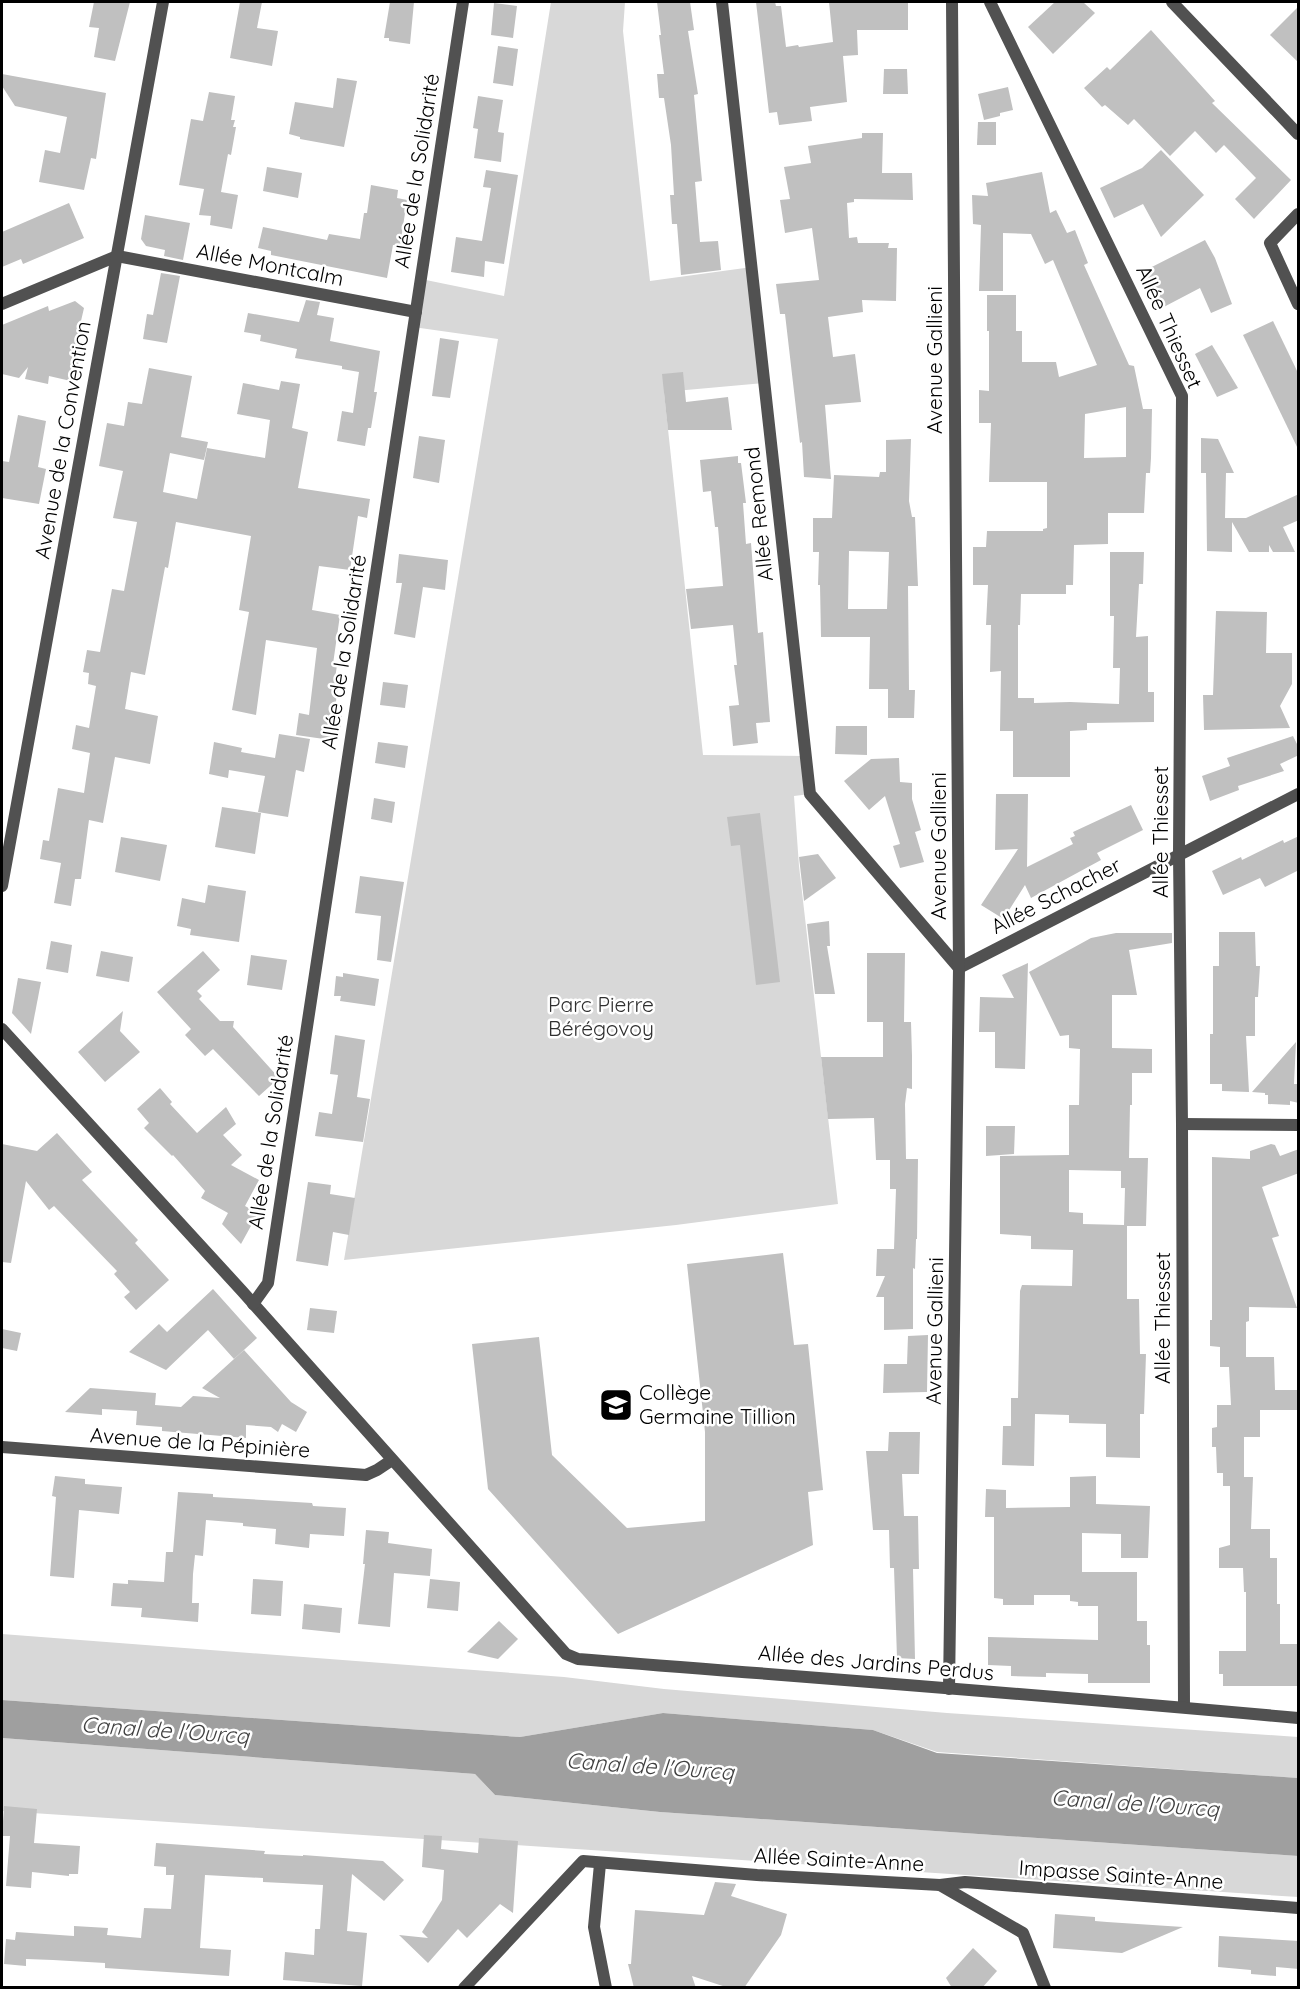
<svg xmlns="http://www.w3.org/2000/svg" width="1300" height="1989" font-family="Quicksand,sans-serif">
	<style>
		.green { fill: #d8d8d8 }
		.water { fill: #9f9f9f }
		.building { fill: #c0c0c0; fill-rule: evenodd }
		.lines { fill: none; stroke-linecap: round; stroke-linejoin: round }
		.street { stroke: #515151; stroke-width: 12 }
		.labels { text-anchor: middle; stroke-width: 5; stroke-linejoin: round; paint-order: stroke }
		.street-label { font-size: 21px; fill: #000; stroke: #fff }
		.park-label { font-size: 21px; fill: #2f2f2f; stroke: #fff }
		.poi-label { font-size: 21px; fill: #000; stroke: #fff; text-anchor: start }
		.water-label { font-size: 22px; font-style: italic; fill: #404040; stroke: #fff }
	</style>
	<rect width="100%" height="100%" fill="#fff"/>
	<g class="green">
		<polygon points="551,2 625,2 623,31 650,281 752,267 765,383 664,392 703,755 805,756 810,794 794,796 799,866 838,1204 676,1225 344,1260 498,339 413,327 421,279 504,296"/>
		<polygon points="2,1634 564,1677 664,1689 947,1713 1298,1737 1298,1778 937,1752 873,1730 663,1713 520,1737 2,1700"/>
		<polygon points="2,1738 475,1774 495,1795 660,1812 1298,1856 1298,1897 2,1811"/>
	</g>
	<polygon class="water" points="2,1700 520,1737 663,1713 873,1730 937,1753 1298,1778 1298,1856 660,1812 495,1795 475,1774 2,1738"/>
	<g class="building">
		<polygon points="94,2 130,2 115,61 94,57 99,28 89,27"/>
		<polygon points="240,2 262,2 257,28 278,31 272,66 230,58"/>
		<polygon points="390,2 414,2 410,44 389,41 389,38 384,38"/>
		<polygon points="657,2 690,2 694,30 688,31 698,94 694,95 702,181 695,182 700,242 718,241 721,270 681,275 677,224 672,224 670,195 674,195 671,145 664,98 659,98 657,74 664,74 659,35 661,35"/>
		<polygon points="756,2 775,2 776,6 781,6 786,47 798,45 799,47 833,42 829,2 908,2 908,30 857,30 858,55 843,56 847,102 810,107 812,121 779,125 777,112 769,113"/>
		<polygon points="1055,2 1083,2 1095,13 1053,54 1028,27"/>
		<polygon points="494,3 517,6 513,38 491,35"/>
		<polygon points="1299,6 1299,63 1270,35"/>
		<polygon points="1151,30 1215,101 1212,103 1291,180 1254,219 1235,199 1256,178 1224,145 1216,153 1195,131 1170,156 1134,119 1128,125 1105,105 1102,107 1084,88 1107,67 1110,70"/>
		<polygon points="498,46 518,49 513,86 493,83"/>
		<polygon points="884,69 907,69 908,94 883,94"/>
		<polygon points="2,74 106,93 96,159 91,158 84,190 39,182 45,150 60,153 67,117 15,106 2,86"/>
		<polygon points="337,78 357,81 344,147 300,139 300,137 289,134 295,102 333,108"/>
		<polygon points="1008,87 1013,110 1000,113 1000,116 984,120 978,94"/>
		<polygon points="209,92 235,96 231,120 235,120 233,127 236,127 231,155 228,154 221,192 238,195 232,229 210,225 211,216 199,215 204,189 179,185 191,119 203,121"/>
		<polygon points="478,96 503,100 498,132 504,133 501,162 474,158 478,129 473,128"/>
		<polygon points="978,122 996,122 996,145 977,145"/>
		<polygon points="862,133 883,133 882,173 912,173 913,200 854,199 854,202 847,203 849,238 857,237 858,243 889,243 888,248 897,248 896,301 862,300 863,312 828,317 833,357 855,354 861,402 825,405 831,479 804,477 802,442 800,443 785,314 780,314 776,284 819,280 812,228 785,233 780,200 790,199 784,167 811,163 808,146 862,138"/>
		<polygon points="1161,150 1204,195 1161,237 1143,204 1114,218 1100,188 1142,168"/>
		<polygon points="267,167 302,173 298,198 263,191"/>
		<polygon points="486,170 518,175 504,264 485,261 484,277 451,272 456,237 482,241 491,188 483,187"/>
		<path d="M1042 172 1050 213 1056 210 1067 233 1075 230 1088 263 1084 265 1129 365 1134 366 1143 409H1152L1151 458 1150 473H1146L1144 513H1108V544L1074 545 1073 585H1066V594H1021L1020 625H1018V698H1034V703L1070 702 1119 704 1120 668H1113L1114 616H1110V552H1144L1143 584H1139L1136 637 1148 636V692H1154V722L1087 723V730L1070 731V777H1013V731H1000L1001 671 990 672 991 625H986L988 585H973V547H986L987 531H1043V529L1047 528V482H989L991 423H979V390L989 391V331H987V295H1016V331H1022V362H1056L1059 377 1097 365 1053 260 1045 264 1031 234 1003 233V291H979L981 225 973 224 972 195 988 196 986 183ZM1126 407V457L1084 458 1085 414Z"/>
		<polygon points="371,185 398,190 397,198 407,200 400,246 393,245 387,278 271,255 271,251 258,248 263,227 327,240 329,234 360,239 364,213 367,213"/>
		<polygon points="69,203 84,238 23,264 21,259 2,267 2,232"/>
		<polygon points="145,215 190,223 183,260 164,256 165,250 146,246 141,239"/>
		<polygon points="1205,240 1215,258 1232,304 1211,313 1200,288 1158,310 1140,273"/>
		<polygon points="161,273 180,276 167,343 143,339 147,314 153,315"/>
		<polygon points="306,300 320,302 317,315 334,318 330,341 380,351 374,392 377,392 371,428 368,428 365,446 337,441 342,411 353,413 359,372 342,369 342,366 295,358 297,349 260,341 261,335 244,332 248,313 299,322"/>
		<polygon points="75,301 84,308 75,347 81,348 75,382 49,376 48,384 25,379 28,367 19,378 2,374 2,325 48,306 49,311"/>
		<polygon points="1273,321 1299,375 1299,451 1243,335"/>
		<polygon points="440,338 459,341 450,398 432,396"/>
		<polygon points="1212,345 1238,388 1217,397 1195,354"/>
		<polygon points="149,368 192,376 181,437 208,442 204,460 170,453 163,492 197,499 207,448 265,458 270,420 237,414 243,383 279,390 281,381 300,384 292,428 308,432 298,488 370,499 367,518 358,516 350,570 319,566 312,610 340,615 333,664 337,665 335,679 339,680 334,715 342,716 338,741 296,735 299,713 309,715 317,648 266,640 256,715 232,710 249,612 239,610 251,536 176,522 168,568 165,567 145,675 131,672 125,709 158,716 150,764 115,757 103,823 89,820 81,879 75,879 71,906 54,903 61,863 40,859 43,840 49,841 58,788 84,793 90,753 72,749 76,725 89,728 96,686 88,684 89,673 83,672 87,650 100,652 112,589 124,591 137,522 113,518 123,471 99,466 107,423 124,426 128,402 142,404"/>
		<polygon points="683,372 686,402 728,397 732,430 668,430 662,374"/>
		<polygon points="18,415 46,421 38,467 46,469 39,504 2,498 2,461 9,462"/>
		<polygon points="419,436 445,440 439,483 413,478"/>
		<polygon points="1201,438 1218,439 1234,473 1226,473 1225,518 1246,518 1299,494 1299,520 1283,527 1295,552 1273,552 1269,545 1269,552 1249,552 1232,522 1232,552 1207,551 1206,473 1201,473"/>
		<path d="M911 439 909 501 912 517H915L918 586H908L909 690H915L914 718H888V689H869L870 637H821L820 585H818L819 552H813V518H832L834 475 879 477 880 472H886V440ZM849 551 889 552 887 609H848Z"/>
		<polygon points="738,456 738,463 741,463 746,503 743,503 746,544 751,543 758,633 763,632 770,722 756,723 758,743 733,746 729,706 739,705 734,665 737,665 733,625 691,629 686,589 723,586 718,527 715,527 711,491 703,492 700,460"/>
		<polygon points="399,554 448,560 445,590 423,587 415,638 394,634 402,583 396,583"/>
		<polygon points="1216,611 1267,612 1266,653 1292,653 1292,684 1280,706 1290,728 1204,730 1203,695 1213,695"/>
		<polygon points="383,682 408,685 405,708 380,705"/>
		<polygon points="836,726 867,726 867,755 835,754"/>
		<polygon points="279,734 310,739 304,772 296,770 288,817 258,812 265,776 229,770 228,778 209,774 214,742 242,748 241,752 275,758"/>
		<polygon points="1293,736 1299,748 1299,755 1280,764 1284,771 1238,786 1239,790 1210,801 1202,776 1230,766 1227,758"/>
		<polygon points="378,742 408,746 405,768 375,763"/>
		<polygon points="899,758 900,782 912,783 912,799 921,830 915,832 924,862 900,868 893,846 900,844 885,796 869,810 844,781 871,759"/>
		<polygon points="996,794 1028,794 1027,867 1073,844 1070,838 1075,836 1073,832 1131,805 1143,830 1097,853 1101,860 1031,898 1025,885 1006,915 1004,914 1002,918 981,905 1018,849 995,850"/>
		<polygon points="374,798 395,802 392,823 371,819"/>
		<polygon points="222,807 261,813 255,854 215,847"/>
		<polygon points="760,813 780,982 756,985 740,845 731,846 727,817"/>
		<polygon points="1299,836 1299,870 1265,887 1260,878 1223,895 1212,871 1241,857 1242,860 1283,840 1284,843"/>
		<polygon points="121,837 167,845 160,881 115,872"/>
		<polygon points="818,854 836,878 804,901 799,857"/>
		<polygon points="360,876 404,882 391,962 377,960 381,916 355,913"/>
		<polygon points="208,885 246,891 239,942 190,935 191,929 177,926 182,898 205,903"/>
		<polygon points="829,921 830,946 827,946 835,994 815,994 807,924"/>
		<polygon points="1219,932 1255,932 1256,966 1260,966 1258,997 1255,997 1255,1036 1246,1036 1249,1092 1222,1091 1222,1084 1210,1084 1210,1034 1213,1034 1213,966 1219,966"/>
		<path d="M1116 933H1172V943L1129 950 1137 995H1112V1048L1152 1049V1073H1132V1105H1130L1129 1158H1148L1146 1226H1127V1299H1139L1140 1354H1146L1144 1414H1140V1458L1106 1457V1424L1069 1423V1415L1035 1414 1034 1466 1002 1465 1003 1426H1011V1398H1018L1020 1291 1022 1285 1072 1286 1073 1250 1031 1249V1236L1000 1234V1156L1069 1155V1105H1079L1080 1049 1069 1048V1035L1060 1036 1029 972 1091 938ZM1069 1170 1121 1171V1188H1125L1124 1225 1083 1224V1213L1069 1212Z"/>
		<polygon points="51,941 72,945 68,973 46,969"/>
		<polygon points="101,951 133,957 129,982 96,976"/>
		<polygon points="203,951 220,970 197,991 202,996 199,999 220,1021 234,1021 233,1027 279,1078 259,1096 213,1049 205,1056 185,1035 191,1029 157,992"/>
		<polygon points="867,953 905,953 904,1022 911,1022 912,1056 912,1089 907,1088 905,1104 906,1159 918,1159 917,1239 916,1239 915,1269 913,1268 913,1329 884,1330 884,1297 876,1297 885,1276 876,1276 877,1249 894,1249 896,1189 890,1189 890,1160 876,1160 874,1118 828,1119 821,1057 883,1057 883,1022 867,1022"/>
		<polygon points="251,955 287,960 282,990 247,985"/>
		<polygon points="1028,963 1025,1069 995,1068 995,1032 979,1032 980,997 1014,998 1002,975"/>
		<polygon points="343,973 379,979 375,1006 340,1001 341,996 334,996 336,976 343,977"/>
		<polygon points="18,978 41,982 31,1034 12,1013"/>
		<polygon points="123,1011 120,1031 140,1052 105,1082 78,1052"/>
		<polygon points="335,1035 365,1040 357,1097 370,1099 363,1142 315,1136 319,1112 332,1114 338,1075 330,1074"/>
		<polygon points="1296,1042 1294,1084 1299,1084 1299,1103 1290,1101 1290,1105 1268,1104 1268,1095 1265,1095 1265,1093 1252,1092"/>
		<polygon points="160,1088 172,1102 170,1104 197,1133 226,1107 236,1124 223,1135 242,1155 231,1165 259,1180 245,1206 258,1213 241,1244 222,1224 228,1213 201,1198 205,1191 173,1155 172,1156 144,1128 149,1123 137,1109"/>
		<polygon points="986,1126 1015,1126 1014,1154 986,1156"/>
		<polygon points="57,1133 92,1172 82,1180 138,1240 135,1243 169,1280 136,1310 124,1297 130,1292 114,1274 117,1271 54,1206 49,1210 26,1181 11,1263 2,1262 2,1144 37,1151"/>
		<polygon points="1271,1144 1275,1145 1280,1156 1299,1149 1299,1173 1262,1187 1279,1236 1272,1238 1297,1308 1249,1307 1249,1321 1246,1322 1246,1357 1274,1357 1275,1390 1299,1390 1299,1410 1260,1410 1260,1437 1244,1437 1244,1477 1253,1477 1251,1529 1270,1529 1270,1558 1277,1558 1277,1604 1280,1604 1280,1644 1299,1644 1299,1686 1223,1686 1223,1674 1219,1674 1219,1651 1246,1651 1246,1592 1244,1592 1243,1568 1219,1568 1219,1548 1230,1545 1230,1486 1223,1486 1223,1473 1217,1473 1216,1447 1212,1447 1212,1428 1217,1427 1217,1405 1231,1405 1229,1367 1220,1367 1220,1347 1210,1346 1210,1320 1212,1320 1212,1157 1250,1159 1250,1151"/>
		<polygon points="308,1182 331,1185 330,1194 355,1198 349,1235 333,1232 328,1266 296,1261"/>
		<polygon points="783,1253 794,1345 808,1344 823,1490 808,1492 813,1545 618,1634 488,1489 472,1344 539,1337 552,1455 627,1528 705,1521 705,1432 687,1264"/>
		<polygon points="213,1289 257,1338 234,1359 208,1330 166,1370 129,1352 159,1324 167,1332"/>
		<polygon points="310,1308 337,1311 334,1333 307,1330"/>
		<polygon points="2,1329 21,1333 17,1351 2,1348"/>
		<polygon points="928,1335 927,1392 883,1393 884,1364 907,1364 908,1336"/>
		<polygon points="244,1350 291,1402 307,1412 296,1432 282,1424 278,1432 271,1427 246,1425 246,1438 162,1431 162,1427 136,1425 137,1411 102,1409 102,1415 65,1412 90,1388 156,1393 155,1405 181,1407 193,1396 220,1398 202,1388"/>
		<polygon points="889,1432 920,1432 919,1474 902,1474 904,1516 918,1516 919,1569 913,1569 915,1659 897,1658 894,1568 890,1568 889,1530 873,1530 866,1451 888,1451"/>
		<polygon points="55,1476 85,1479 85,1484 122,1487 119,1514 79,1510 74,1578 50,1576 56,1497 52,1496"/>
		<polygon points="1096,1476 1096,1504 1150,1506 1148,1558 1121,1558 1121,1534 1082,1533 1082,1572 1137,1572 1137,1621 1147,1621 1147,1645 1150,1645 1150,1683 1088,1683 1088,1674 1046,1673 1046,1677 1011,1676 1011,1666 988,1665 988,1637 1098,1640 1098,1606 1078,1606 1078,1602 1070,1601 1070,1595 1034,1595 1034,1605 1003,1605 1003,1599 994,1598 994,1517 985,1517 986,1489 1006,1490 1006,1508 1070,1507 1070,1477"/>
		<polygon points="178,1492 213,1494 213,1497 312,1503 313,1506 346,1508 344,1536 310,1534 309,1548 275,1544 276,1529 243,1526 243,1523 206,1520 203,1556 195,1555 193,1574 192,1603 199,1603 198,1622 141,1617 142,1608 111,1606 113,1583 128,1584 128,1580 164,1582 166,1552 173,1552"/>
		<polygon points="366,1530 389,1532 388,1543 432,1549 430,1576 394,1573 390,1627 358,1624 365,1564 363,1564"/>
		<polygon points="253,1579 283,1581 281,1616 251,1614"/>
		<polygon points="430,1579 460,1582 458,1611 427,1608"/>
		<polygon points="304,1604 342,1608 340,1633 302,1629"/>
		<polygon points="499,1621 518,1639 498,1659 467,1652"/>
		<polygon points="4,1806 37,1809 34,1843 80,1846 78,1874 69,1874 69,1876 32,1872 31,1888 6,1886 10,1836 2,1836"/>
		<polygon points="424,1835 442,1836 441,1849 478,1853 479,1838 518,1841 513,1913 500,1904 467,1938 458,1929 428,1963 399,1935 428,1938 422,1932 442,1900 444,1870 422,1867"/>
		<polygon points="156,1843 265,1851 264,1854 303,1856 303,1855 383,1861 404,1880 384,1901 352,1874 347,1931 367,1933 362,1986 283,1980 285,1952 314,1955 315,1929 320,1929 323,1885 263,1882 263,1878 205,1875 200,1948 231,1950 229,1976 105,1968 105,1963 53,1960 26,1959 26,1966 4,1964 6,1939 15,1940 16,1932 74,1936 74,1926 108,1928 107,1935 141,1938 144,1908 171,1909 174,1875 166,1875 166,1867 154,1866"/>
		<polygon points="715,1882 736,1884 731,1896 787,1914 781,1935 744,1988 729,1988 692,1976 696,1988 634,1988 628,1964 631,1964 635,1910 704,1915"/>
		<polygon points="1055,1914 1095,1917 1095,1921 1107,1922 1183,1927 1122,1953 1053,1948"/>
		<polygon points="1219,1936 1299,1941 1299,1969 1276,1967 1276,1976 1251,1974 1251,1970 1218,1967"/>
		<polygon points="973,1948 997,1971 982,1988 952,1988 946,1978"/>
	</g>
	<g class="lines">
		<g class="street">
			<polyline points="722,2 810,794 959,968 1298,794"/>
			<polyline points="990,2 1182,396 1179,854 1182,1124 1184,1707"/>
			<polyline points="1172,2 1298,134"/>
			<polyline points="1298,214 1270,243 1298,304"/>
			<polyline points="2,304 117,256 416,312"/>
			<polyline points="2,886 163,2"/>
			<path d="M2 1029 242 1291 566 1654 578 1659C818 1678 1059 1696 1298 1718"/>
			<polyline points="1182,1124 1298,1125"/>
			<polyline points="253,1304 268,1283 463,2"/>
			<polyline points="2,1447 366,1475 377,1470 392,1460"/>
			<polyline points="949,1689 959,968 952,2"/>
			<polyline points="600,1864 594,1927 606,1988"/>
			<polyline points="940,1885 965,1882 1298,1908"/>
			<polyline points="464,1988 583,1861 757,1875 940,1885 1023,1933 1045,1988"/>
		</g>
	</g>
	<defs>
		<g id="school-square" transform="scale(1.725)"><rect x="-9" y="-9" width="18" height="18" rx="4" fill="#000" stroke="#fff"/><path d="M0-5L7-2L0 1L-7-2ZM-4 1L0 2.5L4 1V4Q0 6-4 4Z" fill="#fff"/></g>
	</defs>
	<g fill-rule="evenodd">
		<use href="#school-square" x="616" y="1405"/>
	</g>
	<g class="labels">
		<g class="street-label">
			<text transform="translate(417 171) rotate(-81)" y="7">Allée de la Solidarité</text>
			<text transform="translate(270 265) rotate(11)" y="7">Allée Montcalm</text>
			<text transform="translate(1169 327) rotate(66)" y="7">Allée Thiesset</text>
			<text transform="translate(935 360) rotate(-90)" y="7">Avenue Gallieni</text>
			<text transform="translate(63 440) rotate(-80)" y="7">Avenue de la Convention</text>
			<text transform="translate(759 514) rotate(-96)" y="7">Allée Remond</text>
			<text transform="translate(344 652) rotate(-81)" y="7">Allée de la Solidarité</text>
			<text transform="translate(1161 832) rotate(-90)" y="7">Allée Thiesset</text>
			<text transform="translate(939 846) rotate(-90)" y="7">Avenue Gallieni</text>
			<text transform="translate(1056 896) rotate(-27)" y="7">Allée Schacher</text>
			<text transform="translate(271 1132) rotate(-81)" y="7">Allée de la Solidarité</text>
			<text transform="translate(1163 1318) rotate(-90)" y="7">Allée Thiesset</text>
			<text transform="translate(935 1331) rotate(-89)" y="7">Avenue Gallieni</text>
			<text transform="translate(200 1443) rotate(4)" y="7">Avenue de la Pépinière</text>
			<text transform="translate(876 1663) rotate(5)" y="7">Allée des Jardins Perdus</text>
			<text transform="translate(839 1860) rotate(3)" y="7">Allée Sainte-Anne</text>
			<text transform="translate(1121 1875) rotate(4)" y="7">Impasse Sainte-Anne</text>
		</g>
		<g class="park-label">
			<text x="601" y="1012">Parc Pierre<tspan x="601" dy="24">Bérégovoy</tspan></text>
		</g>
		<g class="poi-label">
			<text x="639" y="1400">Collège<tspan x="639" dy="24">Germaine Tillion</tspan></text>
		</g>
		<g class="water-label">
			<text transform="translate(165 1730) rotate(4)" y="8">Canal de l'Ourcq</text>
			<text transform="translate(650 1766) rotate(4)" y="8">Canal de l'Ourcq</text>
			<text transform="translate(1135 1803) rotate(4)" y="8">Canal de l'Ourcq</text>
		</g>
	</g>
	<rect width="1300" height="1989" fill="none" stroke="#000000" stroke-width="6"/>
</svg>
